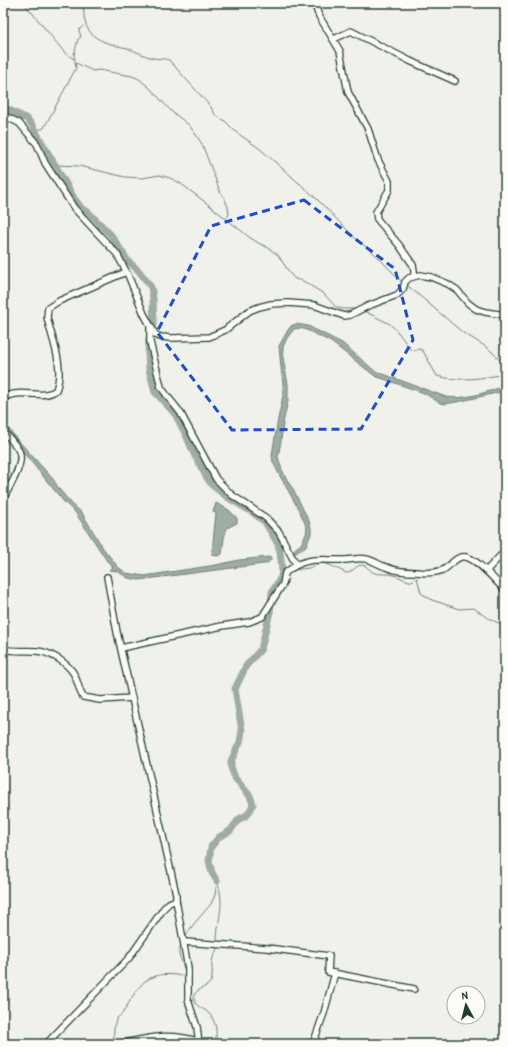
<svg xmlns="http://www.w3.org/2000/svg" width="508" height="1047" font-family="'Patrick Hand',sans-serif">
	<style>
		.water { fill: #9faca4; stroke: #6c8077 }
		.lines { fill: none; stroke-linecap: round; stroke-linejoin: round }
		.stream { stroke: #6c8077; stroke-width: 1 }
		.river { stroke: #9faca4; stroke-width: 7 }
		.minor-casing { stroke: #1f3d34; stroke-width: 8 }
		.minor { stroke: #fdfcf7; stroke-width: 5.5 }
		.marked { fill: none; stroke: #1d4ed8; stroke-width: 3; stroke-dasharray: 8 5; stroke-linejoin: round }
	</style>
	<rect width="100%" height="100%" fill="#f0f1eb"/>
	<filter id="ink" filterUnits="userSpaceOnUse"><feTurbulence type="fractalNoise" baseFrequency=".025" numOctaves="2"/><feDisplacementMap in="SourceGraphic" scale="8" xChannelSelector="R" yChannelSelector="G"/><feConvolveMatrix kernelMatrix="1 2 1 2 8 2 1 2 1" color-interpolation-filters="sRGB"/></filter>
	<g filter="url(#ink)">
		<g class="water">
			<path d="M296 324 308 326 342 343 375 371 446 397C466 400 486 392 505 386V391L462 401 445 404 440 403 424 393 375 376 331 342 309 331 301 328 294 329 287 338 283 347V358L288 384V401L283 423 281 441 278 457 282 470 290 485 294 490V491L309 521 311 528V534L305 548 294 554 291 552 301 544 306 534 307 528 299 510 280 476 273 462 272 455 278 419 283 396V383L281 368 279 346 288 330 291 326Z"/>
			<polygon points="3,421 16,438 53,479 59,489 72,504 82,513 103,548 118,567 126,573 144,576 216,565 239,560 269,557 272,559 266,564 263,564 139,580 128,578 117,571 109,570 113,567 107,561 75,512 64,502 29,459 16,445 3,427"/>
			<polygon points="216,503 229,510 237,518 237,523 227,528 224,538 222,554 218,556 212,555 212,552 216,513 213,512"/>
		</g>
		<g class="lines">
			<g class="stream">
				<polyline points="24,3 65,53 74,59"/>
				<path d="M84 3C81 37 99 42 127 48 136 51 144 56 153 58 158 59 164 58 169 60L211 107 216 116 224 120 237 133 259 148 315 197 356 239 375 254 402 282"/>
				<polyline points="76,63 93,71 99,70 132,76 139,79 150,88 171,111 189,125 196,135 202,144 221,194 223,195 228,207 229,215 227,217"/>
				<polyline points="35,131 44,128 76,68 74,55 78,39 81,37 79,30 83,26"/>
				<polyline points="55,165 79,166 125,177 143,178 159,175 170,178 180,183 209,205 249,237 260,244 267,247 278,255 291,275 295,279 303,281 324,294 336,307 342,309 355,309"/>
				<polyline points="407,285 462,332 488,348 505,365"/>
				<path d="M364 311 390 324 397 331 412 351 420 349 423 351 437 376C459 382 483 378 505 374"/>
				<polyline points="281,564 285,569"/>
				<path d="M294 570 309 568 322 563 330 565 346 573C353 573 355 565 362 565 367 565 370 572 375 573 381 575 388 573 394 575 399 576 404 580 409 581 412 582 414 579 417 578L421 593 432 600 459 609 474 608 486 617 505 626"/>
				<polyline points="185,937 193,925 211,904 215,895 217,881"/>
				<path d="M217 941C217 920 226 903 217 882"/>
				<path d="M114 1043C114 1036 113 1025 117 1018 118 1017 120 1016 122 1014 132 1000 137 981 156 976 165 973 175 975 184 976L186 974 179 954 181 945"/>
				<path d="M215 1044C218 1031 216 1018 205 1010 200 1008 195 1005 194 999 193 990 203 989 208 985 215 979 211 969 212 961 213 955 217 953 217 947"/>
			</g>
			<polyline class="river" points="3,107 27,119 32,125 74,198 82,209 88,212 111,235 128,261 139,271 151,287 153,298 154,324 149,338 148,353 149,369 155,392 175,414 186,435 194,454 206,476 212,485 227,497 252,512 265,522 278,544 280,551 282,570 281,577 272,592 270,612 261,649 246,666 235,689 242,731 240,742 231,761 231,767 235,778 250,796 253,804 251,809 247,815 239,819 230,831 219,837 211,847 209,861 212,873 217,881"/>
			<g class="minor-casing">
				<g id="minor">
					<polyline points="314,3 319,16 340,51 348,92 368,129 378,160 389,181 389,190 376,212 377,219 399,245 413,265 414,270 414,276"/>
					<polyline points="334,39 351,31 410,61 455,81"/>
					<polyline points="3,115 19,123 37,144 45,163 74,208 117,254 128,275 144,314 155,334 160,337 172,338 209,337 225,330 249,311 259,307 271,304 288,303 314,305 344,316 350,315 368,306 397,295 403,289 405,282 409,278 420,275 431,277 448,284 457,290 468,303 476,309 485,312 505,315"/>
					<polyline points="150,326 150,342 161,387 168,397 180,412 216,479 232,495 266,518 279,532 292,557 295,562 298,564"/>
					<path d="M3 398C21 387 43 401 56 390 65 367 52 340 47 317L48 308 59 301 126 272"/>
					<path d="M3 431C8 437 15 443 19 451 25 463 9 488 3 499"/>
					<polyline points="486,571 505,551"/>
					<polyline points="107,577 117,632 176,894 176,900 188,968 188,1000 197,1027 199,1044"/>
					<path d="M121 648 222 626 249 622 262 617 283 584 285 573C307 555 320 561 345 560 352 560 360 557 366 559 373 560 379 565 386 567 395 571 406 572 416 572 424 573 435 573 443 570 451 566 456 555 466 557 479 560 495 581 505 590"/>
					<path d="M3 649C14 652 26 650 37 651 50 652 64 661 72 671 78 679 78 689 83 697L100 700 132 698"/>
					<polyline points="184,942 267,948 329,956 328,972 414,989"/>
					<polyline points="46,1044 129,958 164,908 169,903 176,900"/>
					<path d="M119 1044C150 1038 167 1032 198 1041"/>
					<polyline points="313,1044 324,1013 335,973"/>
				</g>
			</g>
			<use href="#minor" class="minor"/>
		</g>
	</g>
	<path class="marked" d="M304 200 395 269 413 340 361 429 232 430 157 332 211 226Z"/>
	<rect width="508" height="1047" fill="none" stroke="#fdfcf7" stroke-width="16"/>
	<rect x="8" y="8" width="492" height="1031" fill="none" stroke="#1f3d34" stroke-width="1.5" filter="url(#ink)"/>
	<g transform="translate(466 1005) rotate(353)"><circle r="19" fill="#fdfcf7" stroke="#a4b0a9"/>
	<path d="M0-3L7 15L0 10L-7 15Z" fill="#1f3d34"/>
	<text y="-6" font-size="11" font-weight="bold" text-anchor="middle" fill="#1f3d34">N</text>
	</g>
</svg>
